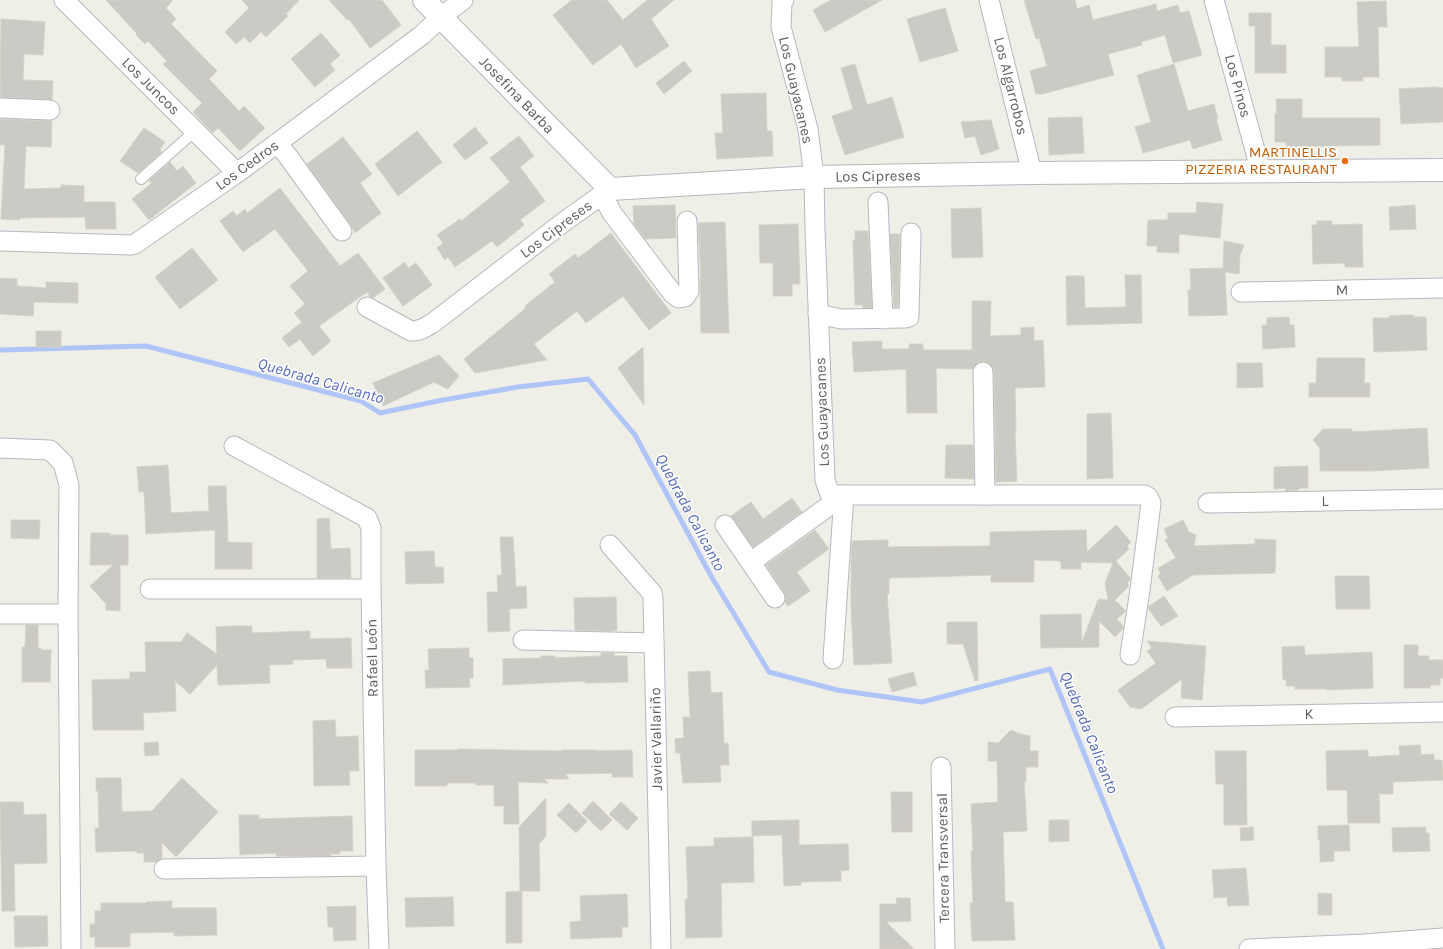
<svg xmlns="http://www.w3.org/2000/svg" width="1443" height="949" font-family="Karla,sans-serif">
	<style>
		.lines { fill: none; stroke-linecap: round; stroke-linejoin: round }
		.stream { stroke: #b0c5f7; stroke-width: 5 }
		.building { fill: #cbcac4; stroke: #d4d3c6 }
		.service-casing { stroke: #b7b8bd; stroke-width: 12 }
		.minor-casing { stroke: #b7b8bd; stroke-width: 21 }
		.tertiary-casing { stroke: #b7b8bd; stroke-width: 24 }
		.service { stroke: #fff; stroke-width: 10 }
		.minor { stroke: #fff; stroke-width: 19 }
		.tertiary { stroke: #fff; stroke-width: 22 }
		.food-dot { fill: #e8710a; stroke: #fff; stroke-width: 1.5 }
		.labels { text-anchor: middle; stroke-width: 3; stroke-linejoin: round; paint-order: stroke }
		.street-label { font-size: 15px; fill: #5f6066; stroke: #fff }
		.food-label { font-size: 15px; fill: #c56008; stroke: #fff; text-anchor: end }
		.water-label { font-size: 16px; font-style: italic; fill: #546ab9; stroke: #fff }
	</style>
	<rect width="100%" height="100%" fill="#efefe8"/>
	<g class="lines">
		<polyline class="stream" points="0,350 146,346 361,401 380,413 443,400 518,387 588,379 635,435 711,576 769,672 837,690 922,702 1050,669 1163,949"/>
	</g>
	<g class="building">
		<polygon points="106,0 173,0 166,8 176,19 171,24 217,71 209,79 239,111 244,106 265,128 240,151 218,128 213,133 193,112 202,103 163,64 167,61 148,41 145,44 136,35 137,34"/>
		<polygon points="242,0 299,0 286,14 288,16 266,37 261,32 250,43 244,37 236,44 225,32 249,8"/>
		<polygon points="329,0 382,0 401,25 370,48 349,19 347,20"/>
		<polygon points="572,0 607,0 623,20 647,0 674,0 651,19 669,46 636,68 621,44 593,65 553,15"/>
		<polygon points="831,0 882,0 825,32 813,10"/>
		<polygon points="1024,0 1075,0 1077,9 1089,5 1093,20 1156,4 1157,11 1178,5 1180,13 1189,11 1202,55 1173,63 1165,35 1141,42 1142,45 1108,54 1114,75 1042,94 1036,94 1030,71 1047,66 1039,38 1036,39"/>
		<polygon points="1386,1 1387,27 1378,27 1379,77 1363,77 1363,81 1342,81 1342,77 1325,77 1325,47 1359,47 1357,2"/>
		<polygon points="945,8 958,51 920,62 907,19"/>
		<polygon points="1249,13 1271,13 1271,45 1286,45 1286,73 1255,73 1255,26 1249,26"/>
		<polygon points="1,19 45,22 43,55 24,54 23,80 53,81 52,100 0,97"/>
		<polygon points="321,33 340,55 330,64 335,70 315,87 291,59"/>
		<polygon points="684,61 692,71 664,94 656,83"/>
		<polygon points="855,64 867,105 892,97 904,137 845,155 832,116 853,109 841,68"/>
		<polygon points="1174,64 1188,111 1214,104 1218,119 1216,119 1222,140 1193,149 1190,140 1143,153 1135,127 1151,122 1137,75"/>
		<polygon points="1435,87 1443,88 1443,122 1401,124 1399,89"/>
		<polygon points="766,93 767,131 772,131 773,156 717,159 715,133 723,133 721,94"/>
		<polygon points="1276,99 1302,99 1302,118 1380,118 1380,145 1286,147 1286,142 1275,142 1275,113 1277,113"/>
		<polygon points="1082,117 1084,153 1049,155 1048,118"/>
		<polygon points="0,119 52,121 51,147 26,146 24,189 61,188 61,185 84,186 84,202 115,202 116,229 86,229 85,217 20,218 20,220 1,219 5,145 0,145"/>
		<polygon points="991,120 999,149 981,155 975,136 965,138 961,122"/>
		<polygon points="475,127 488,143 465,160 453,145"/>
		<polygon points="144,128 165,142 160,149 162,152 138,173 120,161"/>
		<polygon points="417,131 442,162 398,196 375,164"/>
		<polygon points="519,136 534,156 520,167 545,201 520,220 524,225 497,247 492,241 455,267 448,257 445,260 437,248 443,243 437,235 460,219 461,221 510,182 490,158"/>
		<polygon points="343,137 372,174 360,183 381,213 355,233 351,225 307,164"/>
		<polygon points="170,162 177,171 183,166 196,183 149,220 132,199 152,183 149,181"/>
		<polygon points="280,188 340,266 358,253 385,289 373,298 370,297 367,292 319,326 331,341 313,356 300,339 289,347 282,338 302,322 294,313 305,304 290,286 308,271 275,229 243,252 220,221 233,211 237,216 245,209 247,213"/>
		<polygon points="1197,202 1223,204 1220,238 1179,234 1179,253 1157,252 1157,246 1147,246 1148,220 1168,220 1168,213 1196,213"/>
		<polygon points="675,205 676,238 645,239 634,224 633,206"/>
		<polygon points="1415,205 1416,229 1390,230 1389,207"/>
		<polygon points="981,208 983,257 952,258 951,209"/>
		<polygon points="1317,221 1332,221 1332,225 1362,224 1363,267 1345,267 1345,263 1313,264 1312,225 1317,225"/>
		<polygon points="725,222 729,333 701,333 700,278 701,278 698,223"/>
		<polygon points="798,224 800,284 792,284 792,296 773,296 773,263 760,263 759,225"/>
		<polygon points="855,231 868,231 872,308 863,308 863,305 855,305 853,240 855,240"/>
		<polygon points="611,233 671,313 649,330 623,296 586,323 577,311 534,344 547,360 475,373 464,359 526,308 525,306 555,282 549,274 575,254 578,258"/>
		<polygon points="890,234 900,234 898,307 894,307"/>
		<polygon points="1224,241 1244,245 1240,255 1239,274 1225,272 1227,315 1189,316 1188,290 1191,290 1190,269 1223,268"/>
		<polygon points="192,248 218,280 180,309 155,277"/>
		<polygon points="405,262 408,268 416,263 432,285 403,306 383,278"/>
		<polygon points="1125,275 1141,275 1142,323 1067,325 1066,276 1084,276 1085,308 1126,307"/>
		<polygon points="0,278 17,279 17,286 46,288 46,282 78,283 78,303 34,302 33,316 0,314"/>
		<polygon points="972,301 991,301 990,336 1021,335 1021,328 1034,327 1034,341 1043,340 1045,387 1015,388 1016,430 1015,430 1017,481 996,482 994,372 993,367 989,363 983,361 978,362 973,369 936,368 937,413 907,413 906,369 854,372 852,342 882,341 882,349 909,349 909,344 923,344 923,350 972,350"/>
		<polygon points="1402,315 1414,315 1414,317 1426,317 1427,350 1374,352 1373,318 1389,318 1389,316"/>
		<polygon points="1289,317 1290,325 1294,325 1295,347 1263,349 1262,325 1267,325 1267,318"/>
		<rect x="36" y="331" width="25" height="16"/>
		<polygon points="643,347 644,405 618,368"/>
		<polygon points="439,355 459,376 448,389 434,382 383,406 373,383"/>
		<polygon points="1317,358 1365,358 1364,383 1370,383 1370,397 1309,397 1309,383 1316,383"/>
		<polygon points="1237,363 1262,363 1263,387 1237,388"/>
		<polygon points="1111,413 1113,478 1087,479 1087,414"/>
		<polygon points="1427,428 1429,468 1370,471 1320,471 1320,448 1313,440 1323,429 1352,429 1352,432"/>
		<polygon points="946,445 973,445 974,479 945,478"/>
		<polygon points="168,465 171,513 209,511 208,486 226,486 228,542 252,543 252,569 215,569 215,530 146,534 144,492 139,492 137,467"/>
		<polygon points="1308,466 1308,488 1299,488 1299,490 1286,491 1285,488 1274,489 1274,467"/>
		<polygon points="792,498 802,512 753,547 731,516 751,502 763,519"/>
		<polygon points="329,518 331,549 350,548 351,578 317,578 317,519"/>
		<polygon points="11,520 40,520 39,539 11,538"/>
		<polygon points="1183,520 1189,532 1196,535 1194,546 1255,544 1255,539 1276,540 1275,573 1193,575 1167,591 1158,576 1161,574 1158,568 1176,558 1165,540 1168,538 1164,529"/>
		<polygon points="1116,525 1131,542 1127,546 1129,549 1116,561 1130,578 1130,580 1127,583 1129,586 1114,601 1116,601 1126,611 1117,619 1123,626 1123,629 1115,637 1099,621 1099,647 1041,648 1040,615 1081,614 1082,642 1098,600 1099,607 1099,599 1108,600 1105,583 1113,563 1081,562 1081,569 1061,569 1061,561 1034,560 1034,582 991,582 991,575 889,578 889,594 887,594 892,663 854,665 851,608 851,562 852,541 888,540 888,547 990,546 990,532 1086,530 1087,552"/>
		<polygon points="815,530 829,549 797,572 810,591 788,606 785,602 786,597 784,592 766,565"/>
		<polygon points="91,533 110,533 110,535 128,535 128,565 120,565 120,611 106,610 106,604 90,586 113,565 90,565"/>
		<polygon points="500,537 513,537 516,587 526,586 527,608 509,609 510,631 488,632 487,592 498,592 497,575 502,575"/>
		<polygon points="434,551 435,567 443,567 444,583 406,584 405,552"/>
		<polygon points="1335,576 1369,576 1370,609 1336,609"/>
		<polygon points="1164,596 1178,616 1161,626 1148,608 1149,606"/>
		<polygon points="616,597 617,630 612,631 575,630 574,598"/>
		<polygon points="947,622 977,622 978,680 975,681 963,644 947,644"/>
		<polygon points="26,625 38,625 38,648 41,648 41,650 51,650 50,682 22,682 22,647 25,647"/>
		<polygon points="233,626 252,626 252,633 310,631 310,639 351,638 352,668 327,668 326,659 293,660 293,664 269,665 270,683 218,685 217,665 190,694 175,681 176,711 143,713 144,730 93,730 92,680 130,679 130,672 146,672 145,642 181,642 187,633 217,654 216,627"/>
		<polygon points="1147,641 1206,646 1202,700 1181,698 1182,679 1141,709 1130,707 1118,690 1156,663 1147,651 1152,648"/>
		<polygon points="1404,645 1418,645 1418,656 1429,656 1429,660 1443,660 1443,678 1440,678 1440,685 1430,685 1430,688 1404,688"/>
		<polygon points="1304,646 1305,655 1372,652 1373,688 1327,690 1327,689 1295,689 1295,686 1286,686 1286,679 1283,680 1282,647"/>
		<polygon points="469,648 469,658 473,658 473,678 469,678 470,687 426,688 425,670 429,670 428,649"/>
		<polygon points="601,653 614,653 614,656 627,656 628,682 585,683 585,681 503,685 503,659 541,658 541,656 555,656 555,658 601,656"/>
		<polygon points="710,671 711,693 722,692 724,743 728,743 729,765 720,765 721,782 683,783 680,753 676,753 675,739 684,738 683,717 690,717 688,672"/>
		<polygon points="913,672 917,685 892,692 888,679"/>
		<polygon points="335,720 336,737 358,736 359,771 349,771 350,785 314,786 313,721"/>
		<polygon points="1011,730 1020,734 1030,736 1030,751 1038,751 1038,767 1026,767 1026,782 1024,782 1027,831 1003,832 1005,902 1013,902 1015,940 972,941 970,903 973,903 971,851 973,851 971,804 998,802 997,761 988,761 988,742 998,743"/>
		<polygon points="158,742 159,755 145,756 144,743"/>
		<polygon points="1420,745 1421,755 1434,754 1434,760 1442,760 1443,780 1393,782 1393,794 1379,794 1380,823 1348,823 1347,790 1327,790 1326,751 1368,750 1368,757 1400,755 1399,746"/>
		<polygon points="458,749 562,751 562,750 597,750 597,751 632,750 633,777 612,777 612,773 565,774 569,779 544,779 548,783 518,782 519,824 504,824 504,806 494,806 494,785 476,785 476,783 447,783 447,786 415,786 415,750 458,750"/>
		<polygon points="1215,751 1246,751 1247,825 1224,825 1224,784 1216,784"/>
		<polygon points="96,778 121,778 122,812 152,811 182,778 218,812 176,857 162,843 162,858 156,862 144,862 144,853 137,853 137,851 96,852 95,828 99,828 98,791 96,791"/>
		<polygon points="891,792 912,792 912,832 892,832"/>
		<polygon points="546,798 546,836 539,844 540,891 520,891 519,827"/>
		<polygon points="593,801 612,820 601,831 582,813"/>
		<polygon points="0,802 23,802 24,815 46,814 47,863 14,864 15,911 2,911"/>
		<polygon points="621,802 638,818 627,830 609,814"/>
		<polygon points="569,803 587,821 576,833 557,815"/>
		<polygon points="239,815 259,815 259,819 352,816 353,851 340,851 340,854 331,854 331,856 276,856 276,853 240,855"/>
		<polygon points="799,820 799,845 848,844 849,870 841,871 841,881 801,882 801,885 784,886 782,835 752,836 752,821"/>
		<polygon points="1049,820 1069,820 1069,841 1049,842"/>
		<polygon points="1349,825 1350,851 1334,851 1334,861 1320,862 1320,840 1318,840 1318,826"/>
		<polygon points="1253,827 1254,840 1241,841 1240,828"/>
		<polygon points="1426,827 1426,833 1429,833 1430,851 1393,852 1392,828"/>
		<polygon points="753,837 754,882 721,883 722,937 686,938 685,899 688,899 686,847 714,846 714,838"/>
		<polygon points="1246,868 1249,905 1228,906 1227,897 1214,898 1212,870"/>
		<polygon points="522,891 522,943 506,943 506,892"/>
		<polygon points="1318,893 1332,894 1332,915 1318,915"/>
		<polygon points="627,894 628,927 622,927 622,937 571,939 570,922 581,921 580,896"/>
		<polygon points="453,897 454,926 406,927 405,898"/>
		<polygon points="896,898 910,898 911,921 886,922 914,949 880,949 880,904 897,904"/>
		<polygon points="172,901 172,908 216,908 217,935 174,936 174,932 130,933 130,947 95,947 95,937 90,937 90,924 95,924 95,911 101,911 101,903 146,903 146,902"/>
		<polygon points="356,906 356,940 334,941 333,927 328,927 327,907"/>
		<polygon points="14,916 47,916 48,946 15,947"/>
	</g>
	<g class="lines">
		<g class="service-casing">
			<polyline id="service" points="141,179 195,131"/>
		</g>
		<g class="minor-casing">
			<g id="minor">
				<polyline points="64,0 237,173"/>
				<polyline points="784,0 782,2 781,27 808,129 814,177 815,230 825,480 833,503 832,495 1145,495 1148,497 1151,503 1140,590 1130,655"/>
				<polyline points="989,0 1032,173"/>
				<polyline points="1214,0 1261,172"/>
				<polyline points="0,108 50,110"/>
				<polyline points="277,143 287,155 342,231"/>
				<polyline points="602,194 612,213 673,294 679,298 685,297 689,291 687,221"/>
				<polyline points="878,202 883,319"/>
				<polyline points="0,241 131,245 135,244 237,173 422,35 441,17 463,0"/>
				<polyline points="1241,292 1443,288"/>
				<path d="M367 307 411 331C420 332 427 326 434 322L565 221 610 189"/>
				<polyline points="818,314 841,319 905,318 909,317 911,233"/>
				<polyline points="983,372 985,495"/>
				<polyline points="234,446 367,518 371,528 371,589 376,866 379,949"/>
				<polyline points="0,448 50,450 63,463 69,485 68,614 71,949"/>
				<polyline points="1208,503 1443,499"/>
				<polyline points="725,525 775,598"/>
				<polyline points="610,545 652,593 653,597 661,949"/>
				<polyline points="751,562 833,503"/>
				<polyline points="150,589 371,589"/>
				<polyline points="0,614 68,614"/>
				<polyline points="523,640 654,643"/>
				<polyline points="833,659 844,495"/>
				<polyline points="1175,717 1443,712"/>
				<polyline points="941,767 945,949"/>
				<polyline points="164,869 376,866"/>
				<polyline points="1249,949 1365,944 1443,938"/>
			</g>
		</g>
		<g class="tertiary-casing">
			<polyline id="tertiary" points="424,0 610,189 814,177 1032,173 1443,170"/>
		</g>
		<use href="#service" class="service"/>
		<use href="#minor" class="minor"/>
		<use href="#tertiary" class="tertiary"/>
	</g>
	<circle class="food-dot" cx="1345" cy="161" r="4"/>
	<g class="labels">
		<g class="street-label">
			<text transform="translate(151 86) rotate(45)" y="5">Los Juncos</text>
			<text transform="translate(1011 86) rotate(76)" y="5">Los Algarrobos</text>
			<text transform="translate(1238 86) rotate(75)" y="5">Los Pinos</text>
			<text transform="translate(796 90) rotate(77)" y="5">Los Guayacanes</text>
			<text transform="translate(517 95) rotate(46)" y="5">Josefina Barba</text>
			<text transform="translate(247 165) rotate(-36)" y="5">Los Cedros</text>
			<text transform="translate(878 176) rotate(-1)" y="5">Los Cipreses</text>
			<text transform="translate(556 229) rotate(-37)" y="5">Los Cipreses</text>
			<text transform="translate(1342 290) rotate(-1)" y="5">M</text>
			<text transform="translate(822 412) rotate(-92)" y="5">Los Guayacanes</text>
			<text transform="translate(1325 501) rotate(-1)" y="5">L</text>
			<text transform="translate(372 658) rotate(-91)" y="5">Rafael León</text>
			<text transform="translate(1309 714) rotate(-1)" y="5">K</text>
			<text transform="translate(656 739) rotate(-91)" y="5">Javier Vallariño</text>
			<text transform="translate(943 858) rotate(-91)" y="5">Tercera Transversal</text>
		</g>
		<g class="food-label">
			<text x="1337" y="157">MARTINELLIS<tspan x="1337" dy="17">PIZZERIA RESTAURANT</tspan></text>
		</g>
		<g class="water-label">
			<text transform="translate(321 380) rotate(16)" y="6">Quebrada Calicanto</text>
			<text transform="translate(691 512) rotate(62)" y="6">Quebrada Calicanto</text>
			<text transform="translate(1090 732) rotate(68)" y="6">Quebrada Calicanto</text>
		</g>
	</g>
</svg>
